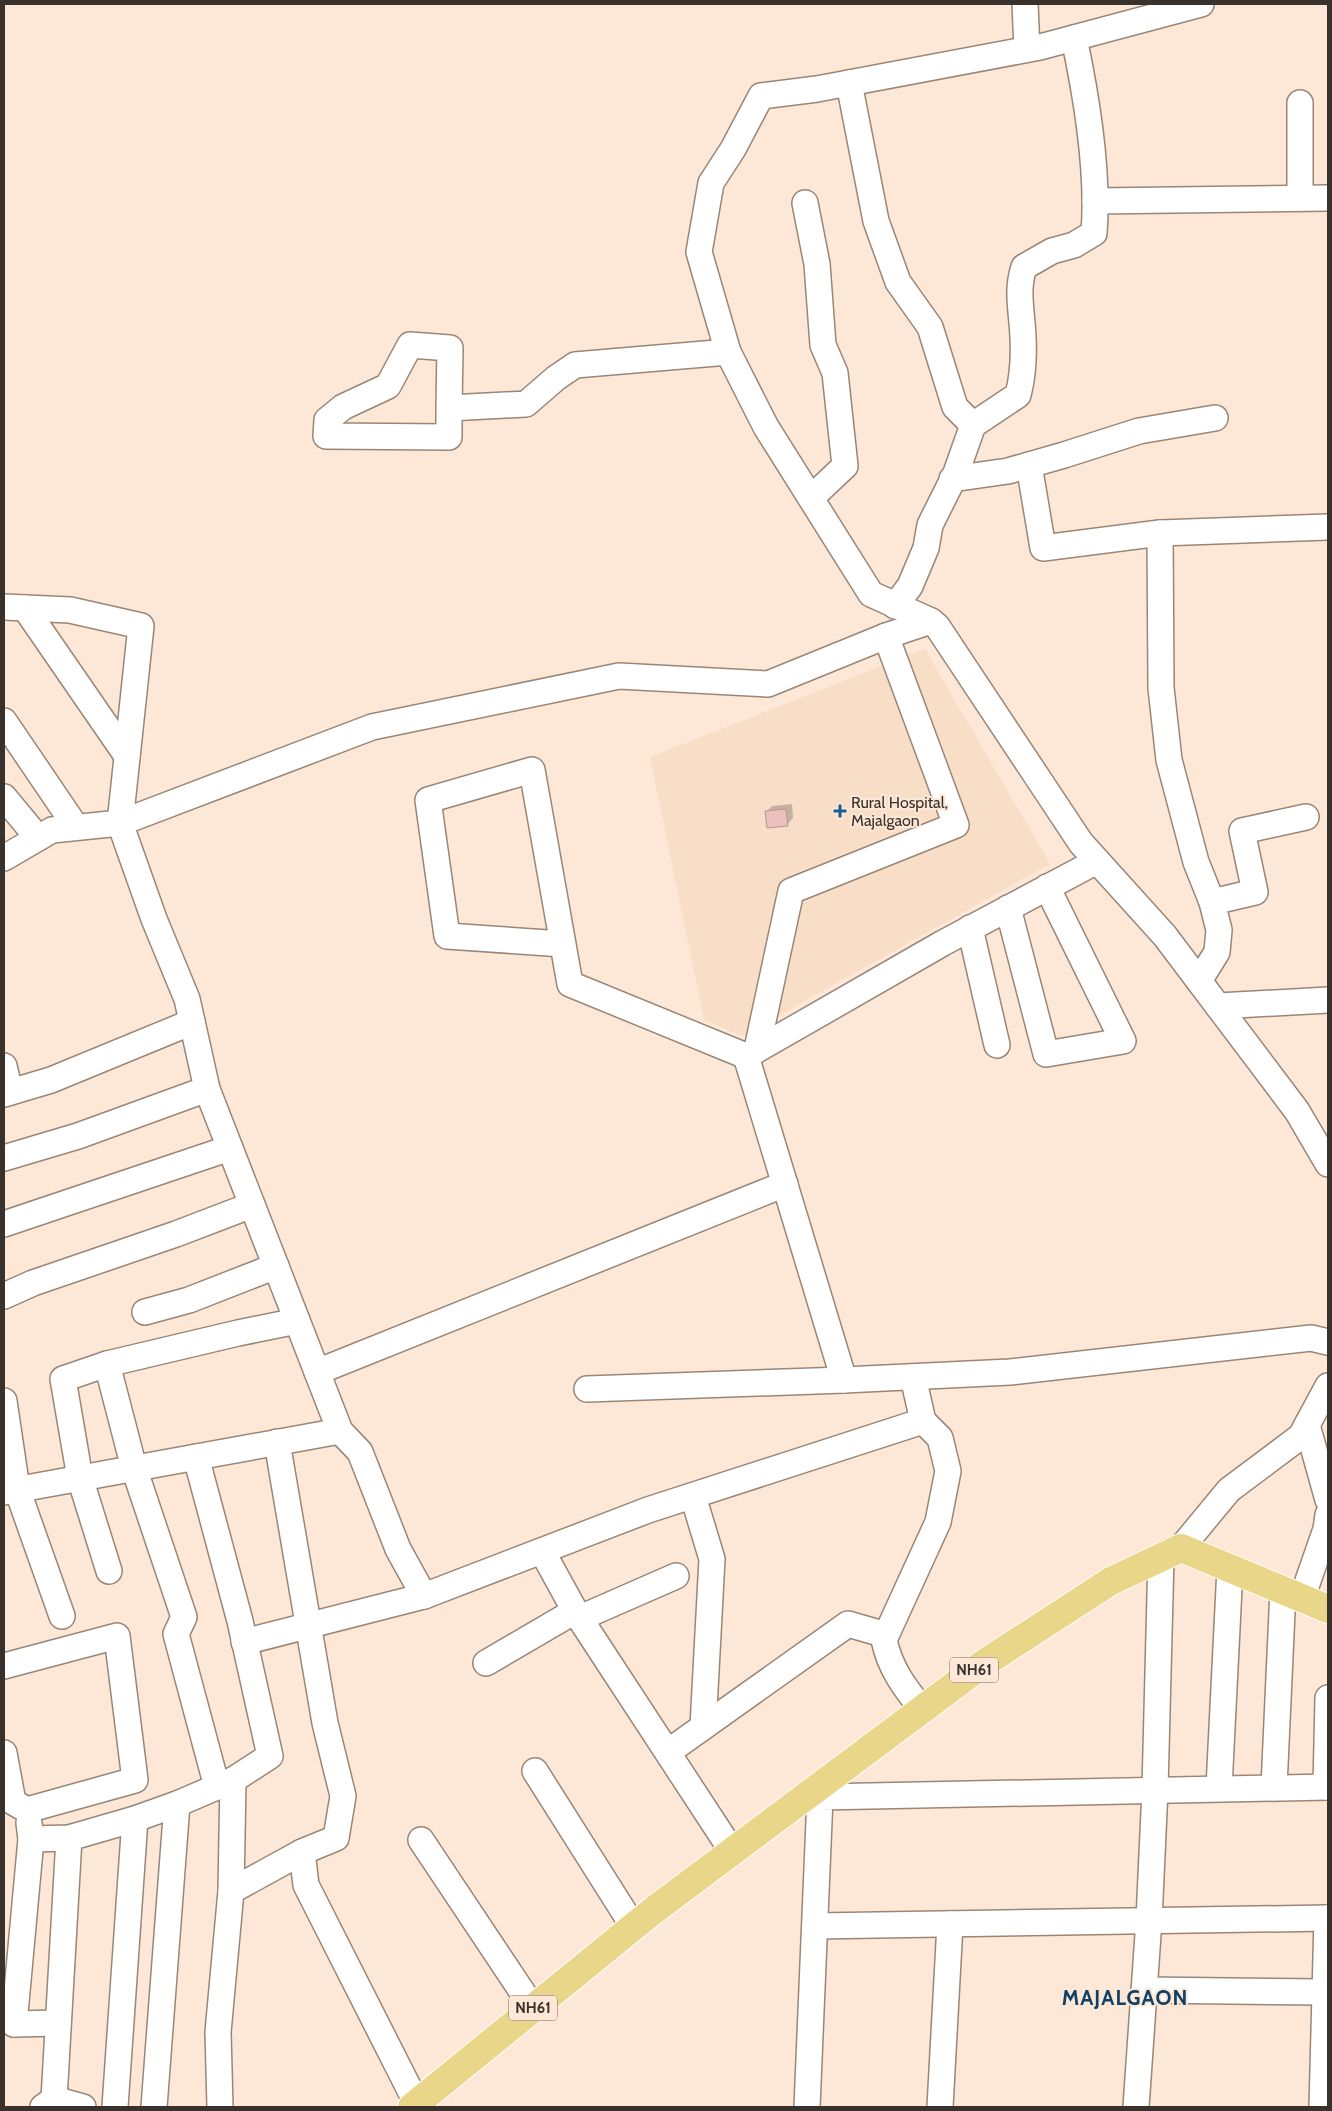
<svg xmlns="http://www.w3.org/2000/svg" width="1332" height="2111" font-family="Cabin,sans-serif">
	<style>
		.built { fill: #f8ddc7 }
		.shadow { fill: #0003 }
		.building { fill: #ebc1bd; stroke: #b39896 }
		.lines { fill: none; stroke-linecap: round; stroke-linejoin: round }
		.minor-casing { stroke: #998677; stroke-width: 28 }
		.major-casing { stroke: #fff; stroke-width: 30 }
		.minor { stroke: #fff; stroke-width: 25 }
		.major { stroke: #ead688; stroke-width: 28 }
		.poi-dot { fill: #195f93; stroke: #fde8d7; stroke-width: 2 }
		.labels { text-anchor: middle; stroke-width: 4; stroke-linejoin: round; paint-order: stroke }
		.shield { fill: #fde8d7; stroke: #74685f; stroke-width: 1 }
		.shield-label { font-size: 15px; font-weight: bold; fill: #39312b }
		.poi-label { font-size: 16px; fill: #39312b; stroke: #fde8d7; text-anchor: start }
		.district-label { font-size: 21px; font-weight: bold; letter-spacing: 1px; fill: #114064; stroke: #fde8d7 }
	</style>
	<rect width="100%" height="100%" fill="#fde8d7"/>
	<polygon class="built" points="925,649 1050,864 742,1036 704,1020 650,757"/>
	<polygon class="shadow" points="792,804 793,818 787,825 766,812 772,806"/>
	<polygon class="building" points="786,809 788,826 767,828 765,811"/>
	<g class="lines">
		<g class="minor-casing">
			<g id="minor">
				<polyline points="1025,4 1027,49"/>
				<polyline points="849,83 876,221 898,282 930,327 955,407 973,425"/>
				<polyline points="1300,103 1300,198"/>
				<polyline points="1095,201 1328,198"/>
				<polyline points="805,203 817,264 823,345 835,373 845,466 811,498"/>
				<polyline points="449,408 449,437 326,436 327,420 343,407 388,386 410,345 450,348 449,408 526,404 556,378 575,365 728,352"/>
				<polyline points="1029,465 1043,548 1160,533 1328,527"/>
				<polyline points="952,479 1008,471 1064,455 1139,431 1215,418"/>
				<polyline points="1160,533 1161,688 1169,760 1196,862 1212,902 1219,930 1217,952 1199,981"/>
				<path d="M895 606 910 586 926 548 930 525 956 473 973 425 1018 395C1023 376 1024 357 1023 337 1022 311 1016 291 1024 267L1052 251 1074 245 1094 233C1099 171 1087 99 1074 38"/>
				<polyline points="4,607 70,610 141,626 120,823 154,919 187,999 207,1089 340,1431 360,1452 398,1549 424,1596 648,1510 923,1421"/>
				<polyline points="25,608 127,756"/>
				<polyline points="931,621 871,594 766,427 728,352 699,252 711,183 733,149 761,96 817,89 1040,47 1201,4"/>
				<polyline points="4,721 76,827"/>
				<polyline points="4,797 38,838"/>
				<polyline points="4,858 52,830 120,823 372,727 619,676 768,684 886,636 931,621 937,626 1081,843 1165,936 1297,1111 1328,1164"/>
				<polyline points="1212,902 1255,892 1242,831 1306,817"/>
				<polyline points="1008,908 1046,1054 1123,1041 1047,887"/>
				<polyline points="970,928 997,1045"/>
				<polyline points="563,944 447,936 428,800 532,770 570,984 746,1056"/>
				<polyline points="1218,1006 1328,1000"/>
				<polyline points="757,1049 791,891 956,825 886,636"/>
				<polyline points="748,1055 943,943 1097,861"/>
				<polyline points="746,1056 844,1380"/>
				<polyline points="4,1066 10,1092"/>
				<polyline points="4,1094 51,1080 192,1022"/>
				<polyline points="4,1158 78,1136 207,1089"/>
				<polyline points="4,1224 230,1148"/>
				<polyline points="4,1296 33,1283 176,1234 252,1205"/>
				<polyline points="145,1312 189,1300 276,1266"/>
				<polyline points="107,1364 63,1379 80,1478 109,1571"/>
				<polyline points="317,1372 785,1184"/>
				<path d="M913 1377 923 1421 940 1438 948 1471 938 1522 884 1640C890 1668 904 1687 922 1709"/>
				<polyline points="587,1389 844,1380 1010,1372 1311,1338 1328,1342"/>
				<polyline points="4,1401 17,1489 62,1616"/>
				<polyline points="1307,1425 1328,1500"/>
				<polyline points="277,1442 325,1723 343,1796 336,1838 302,1852 306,1885 417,2104"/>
				<polyline points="196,1457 240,1621 270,1756 233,1780"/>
				<polyline points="4,1492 340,1431"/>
				<polyline points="693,1496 712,1559 703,1727"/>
				<polyline points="1181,1548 1229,1490 1301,1436 1328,1386"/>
				<polyline points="542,1551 575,1611 732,1851"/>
				<polyline points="1302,1598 1326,1529 1328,1515"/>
				<polyline points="580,1618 676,1576"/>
				<polyline points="244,1642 424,1596"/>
				<polyline points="486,1663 575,1611"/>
				<polyline points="4,1666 117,1636 135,1780 27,1810 13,1802 4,1753"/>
				<polyline points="668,1752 848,1624 886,1635"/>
				<polyline points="535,1771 633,1926"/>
				<polyline points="217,1787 176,1634 184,1617 134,1468 107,1364 238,1333 297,1321"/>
				<polyline points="1274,1787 1283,1590"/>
				<polyline points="1326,1787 1328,1698"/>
				<polyline points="1219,1788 1230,1568"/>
				<polyline points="177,1804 233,1780 231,1891"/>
				<polyline points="29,1823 31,1839 69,1838 135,1819"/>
				<polyline points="421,1840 533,2008"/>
				<polyline points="815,1926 1328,1918"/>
				<polyline points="1144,1990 1325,1992"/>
				<polyline points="4,2014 14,2024 58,2023"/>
				<polyline points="14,2024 31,1839"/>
				<polyline points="54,2099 83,2107"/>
				<polyline points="43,2107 54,2099 69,1838"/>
				<polyline points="115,2107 135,1819 177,1804 154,2107"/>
				<polyline points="220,2107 218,2032 231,1891 302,1852"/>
				<polyline points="807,2107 820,1797 1328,1787"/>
				<polyline points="940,2107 950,1924"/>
				<polyline points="1136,2107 1149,1920 1155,1789 1161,1557"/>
				<polyline points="1322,2107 1327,1918"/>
			</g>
		</g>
		<g class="major-casing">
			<polyline id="major" points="412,2107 654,1910 983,1664 1111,1581 1181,1548 1328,1609"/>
		</g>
		<use href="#minor" class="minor"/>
		<use href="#major" class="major"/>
	</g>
	<path class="poi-dot" d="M837.5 803.5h5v5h5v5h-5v5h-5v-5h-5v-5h5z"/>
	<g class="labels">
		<g class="shield">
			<rect x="950" y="1657.5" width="48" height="25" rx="4"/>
			<rect x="509" y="1995.5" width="48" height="25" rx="4"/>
		</g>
		<g class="shield-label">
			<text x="974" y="1675">NH61</text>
			<text x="533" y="2013">NH61</text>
		</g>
		<g class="poi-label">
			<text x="851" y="808">Rural Hospital,<tspan x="851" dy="18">Majalgaon</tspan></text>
		</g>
		<g class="district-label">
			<text x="1125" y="2005">MAJALGAON</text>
		</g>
	</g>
	<rect width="1332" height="2111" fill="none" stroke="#39312b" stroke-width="10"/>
</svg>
